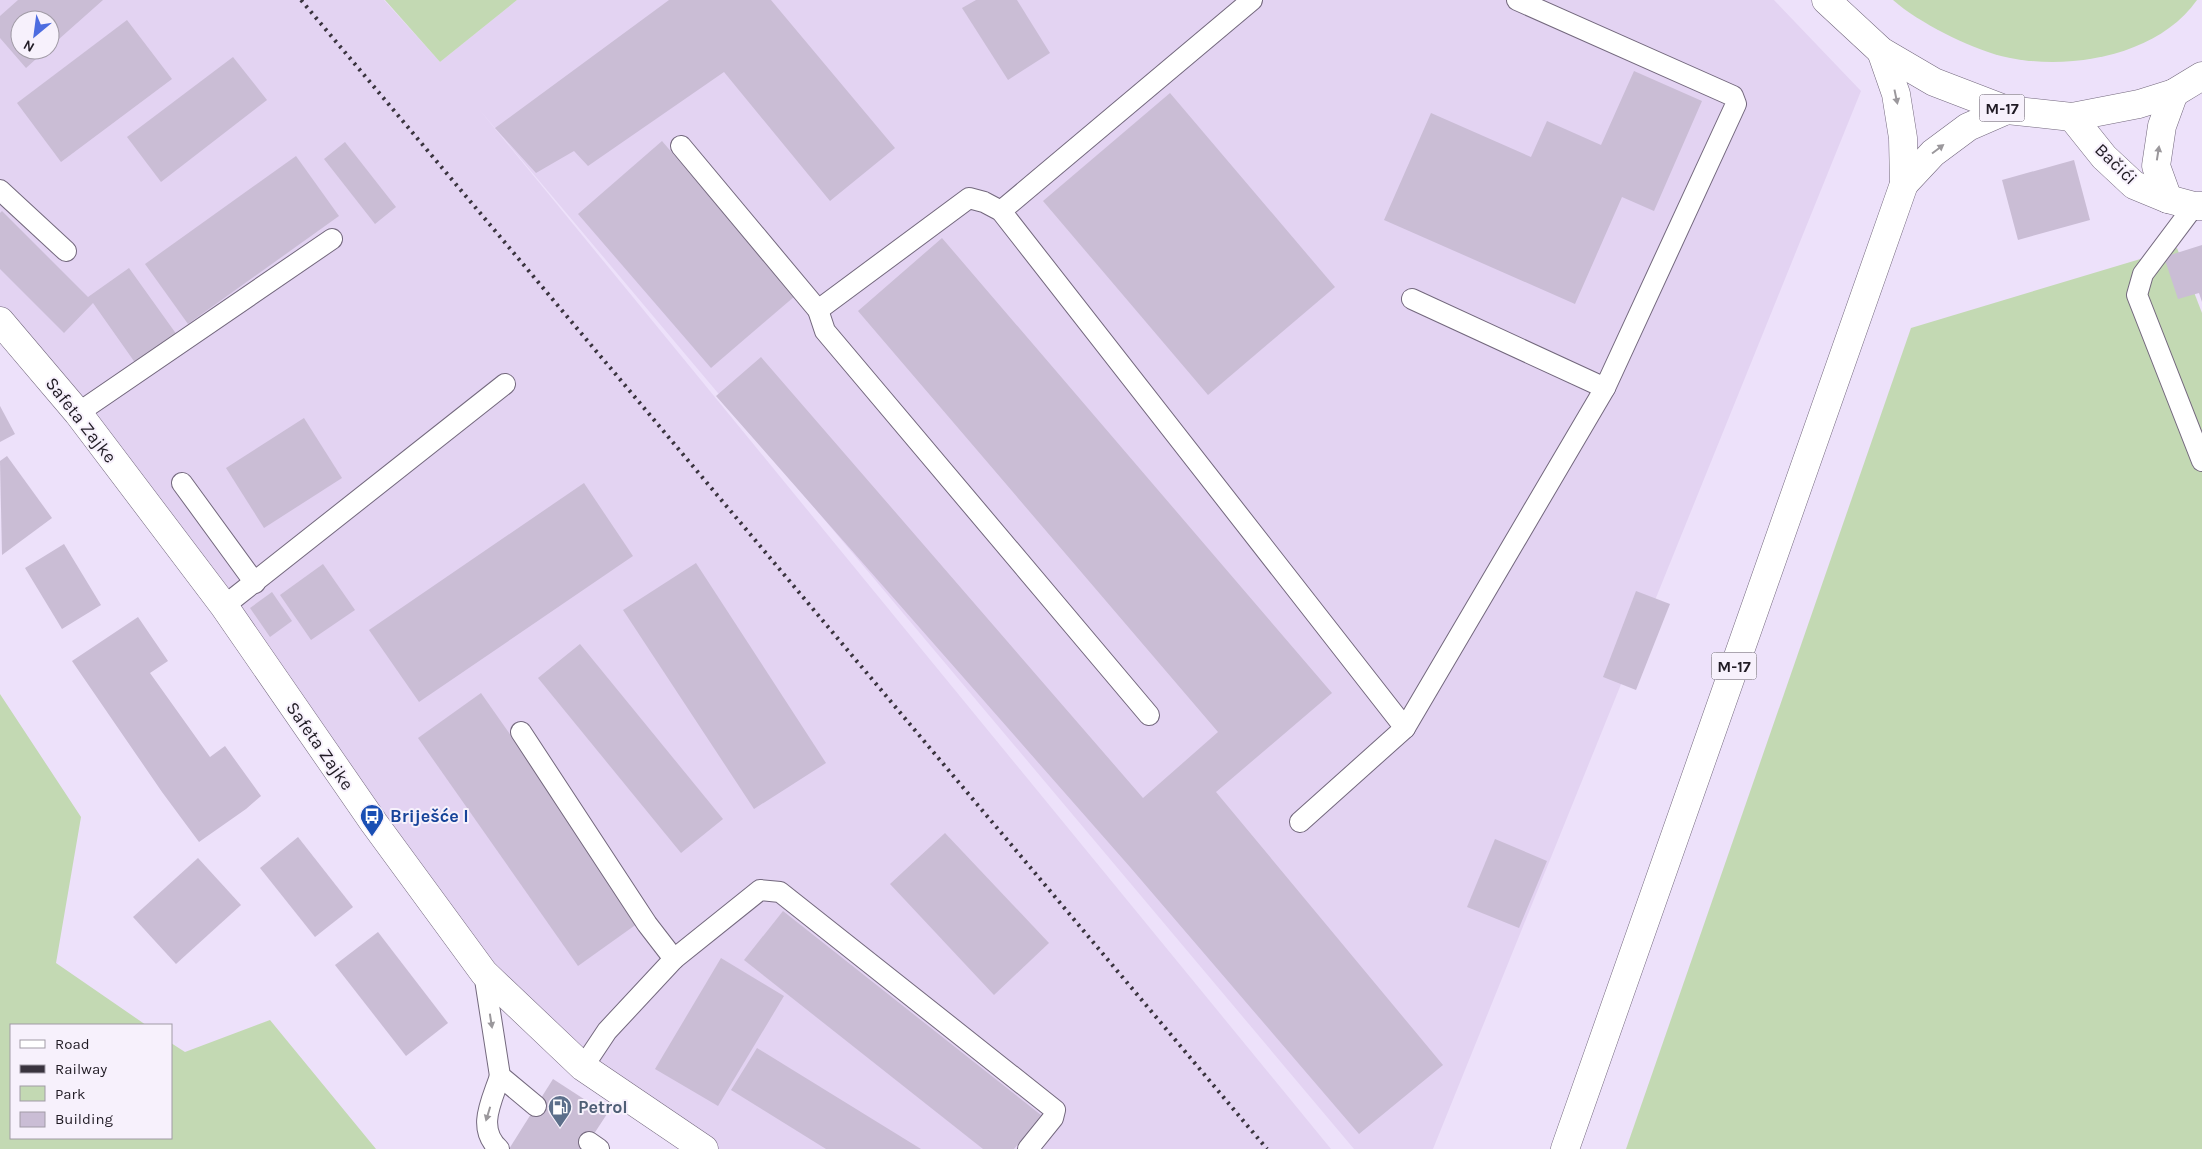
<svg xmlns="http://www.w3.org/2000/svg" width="2202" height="1149" font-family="Karla,sans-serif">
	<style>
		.built { fill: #e3d3f2; fill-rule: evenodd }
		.green { fill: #c3d9b3 }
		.building { fill: #cabdd5 }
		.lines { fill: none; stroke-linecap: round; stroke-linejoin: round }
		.lane-casing { stroke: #73687d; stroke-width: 22 }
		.street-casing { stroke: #73687d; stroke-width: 29 }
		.secondary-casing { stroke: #73687d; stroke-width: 29 }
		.primary-casing { stroke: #73687d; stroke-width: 29 }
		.lane { stroke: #fff; stroke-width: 20 }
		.street { stroke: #fff; stroke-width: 28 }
		.secondary { stroke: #fff; stroke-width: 28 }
		.primary { stroke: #fff; stroke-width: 28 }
		.rail { stroke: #39333e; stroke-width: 4; stroke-dasharray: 2.5 5; stroke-linecap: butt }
		.oneway { fill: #9b989c }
		.labels { text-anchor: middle; stroke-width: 4; stroke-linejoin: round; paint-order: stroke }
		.shield { fill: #f7f1fc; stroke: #605b65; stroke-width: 1 }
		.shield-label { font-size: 16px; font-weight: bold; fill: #201b24 }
		.street-label { font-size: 18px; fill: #201b24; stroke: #f7f1fc }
		.transit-label { font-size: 18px; font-weight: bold; fill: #164399; stroke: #f7f1fc; text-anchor: start }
		.service-label { font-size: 18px; font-weight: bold; fill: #4e5e75; stroke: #f7f1fc; text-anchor: start }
	</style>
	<rect width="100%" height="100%" fill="#ede1fa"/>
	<path class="built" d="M0 0H384L440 62 517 0H1774L1861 91 1433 1149H1354L478 108 1331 1149H706L484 973 0 325ZM20 20H50V50H20Z"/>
	<g class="green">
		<polygon points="385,0 517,0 440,62"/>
		<path d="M1893 0H2197C2157 57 2065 72 2001 56 1968 47 1919 23 1893 0Z"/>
		<polygon points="2177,248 2202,313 2202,1149 1626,1149 1911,328"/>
		<polygon points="0,694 81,817 56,963 146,1025 11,1025 11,1138 171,1138 171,1043 185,1052 270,1020 376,1149 0,1149"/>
	</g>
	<g class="building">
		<polygon points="18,0 103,0 50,47 50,20 20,20 20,50 46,50 26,68 0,38 0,16"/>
		<polygon points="669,0 771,0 895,148 830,201 724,72 588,166 574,151 536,173 495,128"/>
		<polygon points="976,0 1017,0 1050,53 1008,80 962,8"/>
		<polygon points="127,20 172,79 61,162 17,103"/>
		<polygon points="233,57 267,100 161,182 127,137"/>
		<polygon points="1634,71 1702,101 1654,211 1622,197 1575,304 1384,220 1431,113 1531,157 1547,121 1601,145"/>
		<polygon points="1170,93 1335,287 1208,395 1043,201"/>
		<polygon points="662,141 795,296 711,368 578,214"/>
		<polygon points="345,142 396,207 375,224 324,159"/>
		<polygon points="296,156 339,216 188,324 145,264"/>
		<polygon points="2074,160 2090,220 2018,240 2002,180"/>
		<polygon points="2,211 92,301 88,297 129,268 177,335 136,364 93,303 64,333 0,269 0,213"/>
		<polygon points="942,238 1332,693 1216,792 1443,1065 1359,1134 1130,867 716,396 761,357 1143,798 1218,732 858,311"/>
		<polygon points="2202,245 2202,302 2199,293 2178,299 2164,257"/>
		<polygon points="0,406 15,434 0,442"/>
		<polygon points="304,418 342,478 264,528 226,468"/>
		<polygon points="7,456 52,518 2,555 0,461"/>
		<polygon points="584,483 633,556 419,702 369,630"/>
		<polygon points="64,544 101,605 62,629 25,568"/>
		<polygon points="696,563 826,763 754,809 623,610"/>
		<polygon points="323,564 355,610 311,640 280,595"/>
		<polygon points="1636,591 1670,604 1636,690 1603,677"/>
		<polygon points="272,592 292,621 270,637 250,608"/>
		<polygon points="138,617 168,661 150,673 210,757 225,746 261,796 246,809 199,842 162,792 72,661"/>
		<polygon points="580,644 723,819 681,853 538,678"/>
		<polygon points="481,693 641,921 578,966 418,738"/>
		<polygon points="945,833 1049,943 994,995 890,884"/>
		<polygon points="298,837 353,907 315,937 260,868"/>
		<polygon points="1495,839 1547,861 1519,928 1467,907"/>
		<polygon points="198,858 241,905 176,964 133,917"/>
		<polygon points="783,911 1041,1115 1014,1149 983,1149 744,960"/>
		<polygon points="378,932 448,1023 406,1056 335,965"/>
		<polygon points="721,958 784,996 718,1106 655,1069"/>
		<polygon points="757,1048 921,1149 826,1149 731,1090"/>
		<polygon points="553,1079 607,1114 584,1149 509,1149"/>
	</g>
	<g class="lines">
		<g class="lane-casing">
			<g id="lane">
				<polyline points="681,146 818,310 825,331 1149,715"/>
				<polyline points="0,190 66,251"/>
				<polyline points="2194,206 2143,274 2137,295 2202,461"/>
				<polyline points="1001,211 1252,0"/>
				<polyline points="1412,299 1605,388 1736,104 1733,96 1517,0"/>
				<polyline points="818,310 969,198 984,202 1001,211 1405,728"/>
				<polyline points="78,413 332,239"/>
				<polyline points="182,483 255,583"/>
				<polyline points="224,606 505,384"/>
				<polyline points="521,732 647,924 674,959"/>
				<polyline points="1300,822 1405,728 1605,388"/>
				<polyline points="484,973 500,1076 536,1106"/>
				<polyline points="583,1067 607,1031 674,959 760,890 780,892 1055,1110 1053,1118 1028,1149"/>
				<polyline points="589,1142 599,1149"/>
				<path d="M499 1149C476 1128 492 1101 500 1076"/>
			</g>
		</g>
		<g class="street-casing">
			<g id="street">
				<polyline points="2072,117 2104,157 2134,185 2168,199 2194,206 2202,206"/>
				<polyline points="2168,199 2156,166 2162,126 2174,93"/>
			</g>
		</g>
		<g class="secondary-casing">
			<polyline id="secondary" points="0,321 78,413 224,606 374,823 484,973 583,1067 704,1149"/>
		</g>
		<g class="primary-casing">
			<g id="primary">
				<polyline points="1826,0 1881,51 1934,82 2007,110 2072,117 2139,104 2174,93 2202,76"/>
				<polyline points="1904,184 1933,153 1968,127 2007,110"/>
				<polyline points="1565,1149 1904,184 1903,138 1896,94 1881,51"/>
			</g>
		</g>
		<use href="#lane" class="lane"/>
		<use href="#street" class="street"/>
		<use href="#secondary" class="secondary"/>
		<use href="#primary" class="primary"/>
		<polyline class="rail" points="301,0 1267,1149"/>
	</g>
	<defs><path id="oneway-solid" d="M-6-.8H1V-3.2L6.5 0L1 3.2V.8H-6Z" transform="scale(1.25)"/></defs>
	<g class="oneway">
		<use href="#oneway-solid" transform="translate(1896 97) rotate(78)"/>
		<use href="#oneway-solid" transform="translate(1938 149) rotate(-37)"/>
		<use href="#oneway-solid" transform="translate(2158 153) rotate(-81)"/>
		<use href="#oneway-solid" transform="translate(491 1021) rotate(81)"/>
		<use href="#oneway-solid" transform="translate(488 1114) rotate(107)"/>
	</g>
	<defs>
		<g id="bus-pin" transform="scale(1.25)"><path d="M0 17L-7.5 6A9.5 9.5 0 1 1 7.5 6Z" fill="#1a4fb4" stroke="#f7f1fc"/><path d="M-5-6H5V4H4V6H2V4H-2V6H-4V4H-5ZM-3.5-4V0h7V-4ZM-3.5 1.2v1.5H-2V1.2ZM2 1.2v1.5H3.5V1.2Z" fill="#fff"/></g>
		<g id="fuel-pin" transform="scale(1.25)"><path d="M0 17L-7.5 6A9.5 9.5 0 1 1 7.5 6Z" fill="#5c6f8a" stroke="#f7f1fc"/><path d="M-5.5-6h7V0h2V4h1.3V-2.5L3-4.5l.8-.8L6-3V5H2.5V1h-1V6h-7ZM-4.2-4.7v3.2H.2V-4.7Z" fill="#fff"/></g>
	</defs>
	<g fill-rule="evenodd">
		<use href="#bus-pin" x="372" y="816"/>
		<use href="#fuel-pin" x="560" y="1107"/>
	</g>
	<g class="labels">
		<g class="shield">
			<rect x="1979.5" y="94.5" width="45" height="27" rx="4"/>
			<rect x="1711.5" y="652.5" width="45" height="27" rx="4"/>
		</g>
		<g class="shield-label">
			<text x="2002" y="114">M-17</text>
			<text x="1734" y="672">M-17</text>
		</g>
		<g class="street-label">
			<text transform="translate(2116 164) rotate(44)" y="6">Bačići</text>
			<text transform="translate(81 420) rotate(52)" y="6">Safeta Zajke</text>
			<text transform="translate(320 746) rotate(55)" y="6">Safeta Zajke</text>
		</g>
		<g class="transit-label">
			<text x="390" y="822">Briješće I</text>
		</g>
		<g class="service-label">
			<text x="578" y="1113">Petrol</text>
		</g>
	</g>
	<rect x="10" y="1024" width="162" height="115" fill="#f7f1fc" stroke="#a19ba6"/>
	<rect x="20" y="1040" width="25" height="8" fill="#ffffff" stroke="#a19ba6"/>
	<text x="55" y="1049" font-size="15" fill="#201b24">Road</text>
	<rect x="20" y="1065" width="25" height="8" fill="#39333e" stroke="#a19ba6"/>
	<text x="55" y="1074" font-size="15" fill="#201b24">Railway</text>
	<rect x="20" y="1086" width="25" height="15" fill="#c3d9b3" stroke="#a19ba6"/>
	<text x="55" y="1099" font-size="15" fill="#201b24">Park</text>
	<rect x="20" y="1112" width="25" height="15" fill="#cabdd5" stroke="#a19ba6"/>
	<text x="55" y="1124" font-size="15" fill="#201b24">Building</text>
	<g transform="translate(35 35) rotate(209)"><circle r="24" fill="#f7f1fc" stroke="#a19ba6"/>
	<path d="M0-4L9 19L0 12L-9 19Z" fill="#4d6ce0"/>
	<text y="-8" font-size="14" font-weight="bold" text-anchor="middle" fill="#201b24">N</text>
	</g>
</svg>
